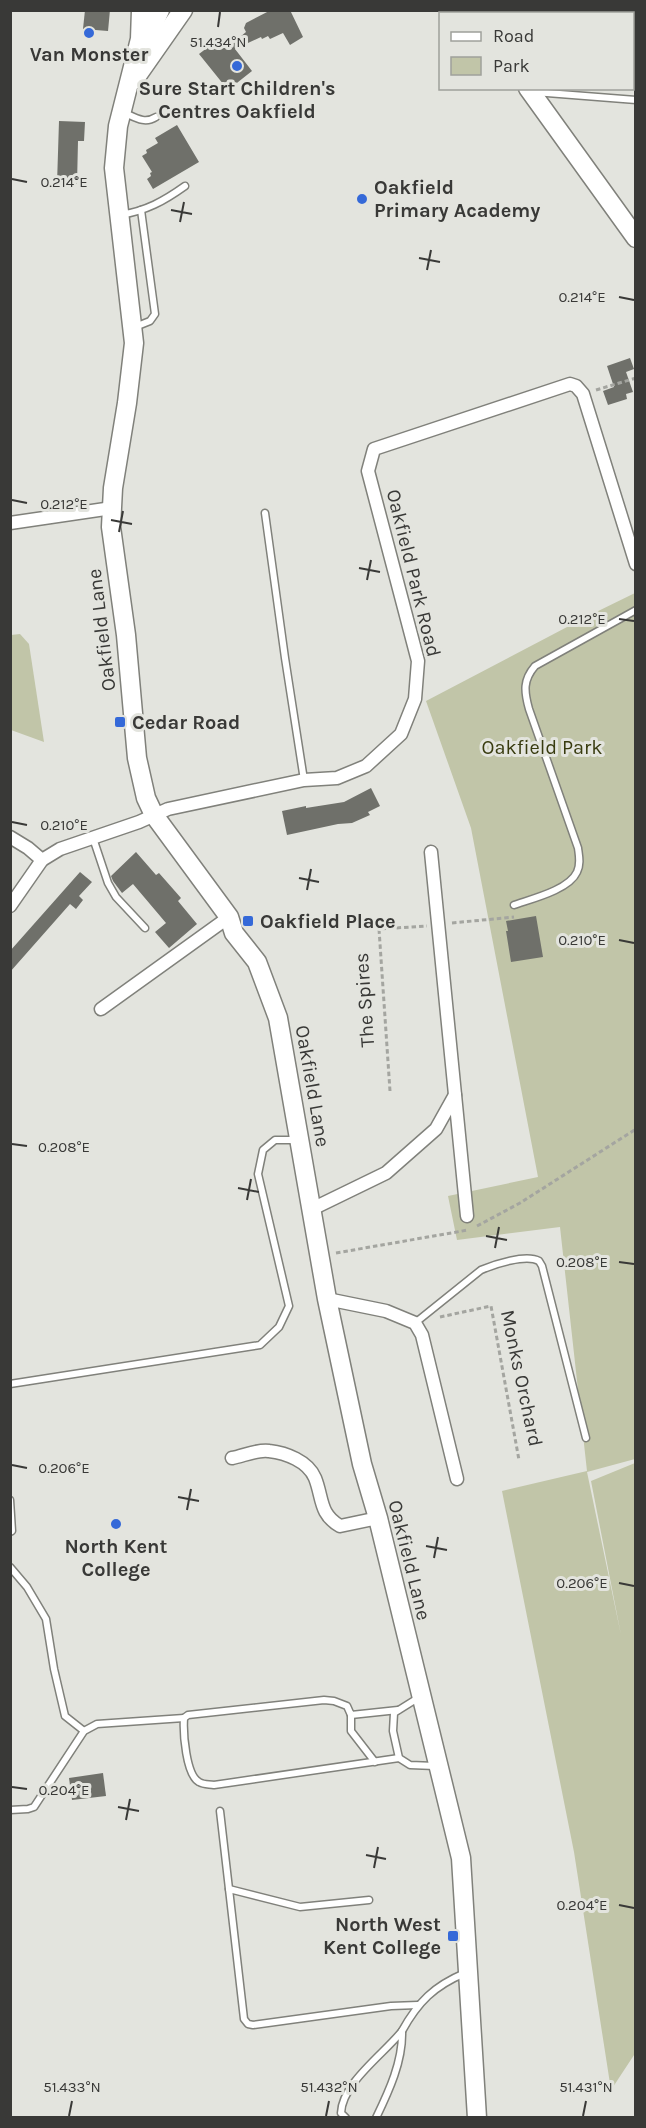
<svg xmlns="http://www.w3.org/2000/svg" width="646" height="2128" font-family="Karla,sans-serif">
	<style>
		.green { fill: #c1c5a8 }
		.building { fill: #6f706a }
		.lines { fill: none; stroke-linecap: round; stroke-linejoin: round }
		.lane-casing { stroke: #80817b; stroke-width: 9 }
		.street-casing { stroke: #80817b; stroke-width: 15 }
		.secondary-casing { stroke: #80817b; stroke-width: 21 }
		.path { stroke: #a4a5a0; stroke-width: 3; stroke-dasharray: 4.5 3; stroke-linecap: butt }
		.lane { stroke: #fff; stroke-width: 6 }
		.street { stroke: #fff; stroke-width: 12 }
		.secondary { stroke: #fff; stroke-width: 18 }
		.ticks { fill: none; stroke: #393937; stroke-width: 2 }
		.poi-dot { fill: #3569d8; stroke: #e3e4de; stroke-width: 2 }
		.labels { text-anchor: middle; stroke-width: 6; stroke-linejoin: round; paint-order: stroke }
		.poi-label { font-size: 20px; font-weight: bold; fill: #393937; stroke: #e3e4de }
		.street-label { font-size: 20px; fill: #393937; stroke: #e3e4de }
		.park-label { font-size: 20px; fill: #383b0f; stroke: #e3e4de }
		.ticks-label { font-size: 15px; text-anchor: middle; fill: #393937; stroke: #e3e4de; stroke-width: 6; stroke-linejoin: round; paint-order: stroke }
	</style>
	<rect width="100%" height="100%" fill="#e3e4de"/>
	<g class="green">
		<polygon points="635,593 635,1459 587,1472 621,1635 591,1481 635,1463 636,2052 611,2090 574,1852 502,1491 587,1471 560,1227 457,1240 448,1196 538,1177 471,828 426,701 588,616"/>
		<polygon points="20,634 29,644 44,742 11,730 11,635"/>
	</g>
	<g class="building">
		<polygon points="85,10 110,10 108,31 83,29"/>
		<polygon points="271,10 290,10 303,37 290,45 283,33 270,39 268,36 262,39 261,37 235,49 252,71 228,90 199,54 220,38 227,48 246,32 244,28 246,23"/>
		<polygon points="59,121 85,122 84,141 78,141 77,184 57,184"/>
		<polygon points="177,125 199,162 153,189 147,179 151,176 150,173 152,172 142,156 147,153 146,150 158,143 155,138"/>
		<polygon points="630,358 634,369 626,372 633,392 626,394 627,399 608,405 603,391 614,387 607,366"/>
		<polygon points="371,788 380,806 368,812 370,815 352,823 338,824 287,835 282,811 306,806 306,808 344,802"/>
		<polygon points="136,852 156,875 159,873 181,898 178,901 197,924 169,948 155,932 166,923 133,884 122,893 113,881 111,876"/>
		<polygon points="80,872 92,882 79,896 83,900 76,909 70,904 10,972 10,951"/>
		<polygon points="536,916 543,957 511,962 506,931 508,931 506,921"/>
		<polygon points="103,1773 106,1796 72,1800 69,1778"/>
	</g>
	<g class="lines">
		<g class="lane-casing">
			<g id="lane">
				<polyline points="534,92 636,100"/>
				<path d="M125 113C136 118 145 124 156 117"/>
				<path d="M120 215C146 211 164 201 185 186"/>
				<polyline points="135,327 150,321 155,314 141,210"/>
				<polyline points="265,513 285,658 304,780"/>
				<polyline points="93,838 108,883 116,897 145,928"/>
				<path d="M514 905C531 899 569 890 577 872 581 864 579 856 578 848L529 709C524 691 523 680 535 666L636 610"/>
				<path d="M415 1323 481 1270C495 1264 526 1254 539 1261L542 1266 586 1438"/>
				<polyline points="10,1384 260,1345 279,1327 289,1306 258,1174 263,1150 275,1140 296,1140"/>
				<polyline points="10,1500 12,1531 10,1532"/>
				<polyline points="10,1567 27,1587 46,1619 54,1669 65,1716 84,1731"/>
				<polyline points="418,1698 394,1713 393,1731 399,1758 410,1765 435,1766"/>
				<path d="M398 1710 351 1715 347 1706 334 1701 324 1700 188 1715 184 1718C183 1733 186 1775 199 1782 204 1785 209 1784 214 1785L399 1758"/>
				<polyline points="351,1715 351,1731 375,1762"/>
				<polyline points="10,1810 28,1809 34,1807 84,1731 97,1724 184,1718"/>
				<polyline points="220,1811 244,2019 248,2024 253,2025 391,2006 418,2005"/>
				<polyline points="229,1889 300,1907 369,1900"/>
				<path d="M402 2031C418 2002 434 1986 465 1973"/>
				<path d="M346 2118 341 2113C342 2083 385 2053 402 2031 403 2061 389 2091 376 2118"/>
			</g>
		</g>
		<g class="street-casing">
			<g id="street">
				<polyline points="632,67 636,67"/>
				<polyline points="10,523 112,508"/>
				<polyline points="10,837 28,848 42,860"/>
				<polyline points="431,852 467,1216"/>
				<polyline points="10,906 42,860 60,849 139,822 168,809 304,780 337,778 366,766 401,734 415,699 418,661 368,471 374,449 570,384 576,386 583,394 636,564"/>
				<polyline points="101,1009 229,917"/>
				<polyline points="312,1209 386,1173 436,1129 455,1095"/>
				<polyline points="327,1299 386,1311 415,1323 422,1335 457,1479"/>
				<path d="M232 1458C243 1456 258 1449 269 1451 286 1453 308 1461 315 1478 323 1498 319 1514 340 1526L378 1518"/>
			</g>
		</g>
		<g class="secondary-casing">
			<g id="secondary">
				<polyline points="141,10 140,39 118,126 114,168 134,343 127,403 113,488 111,527 126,635 137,758 146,798 154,815 229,917 234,933 257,962 278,1018 327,1299 362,1464 378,1518 461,1858 477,2118"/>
				<polyline points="473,10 475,14"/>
				<polyline points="144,45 160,10"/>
				<polyline points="134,80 183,10"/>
				<polyline points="528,88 636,238"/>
			</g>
		</g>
		<g class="path">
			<polyline points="596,390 636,378"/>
			<polyline points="452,923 514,917"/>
			<polyline points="390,1091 379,929 427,926"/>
			<polyline points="477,1226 520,1203 636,1129"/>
			<polyline points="336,1253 468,1230"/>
			<polyline points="440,1317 491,1306 519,1460"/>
		</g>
		<use href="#lane" class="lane"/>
		<use href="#street" class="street"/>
		<use href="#secondary" class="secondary"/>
	</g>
	<path class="ticks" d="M218 27 220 12M12 179 27 182M171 210 192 214M180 222 184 202M419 258 440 262M427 270 431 250M619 297 634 300M12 500 27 503M111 520 132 524M119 532 123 511M359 568 380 572M367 580 371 560M619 619 634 621M12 822 27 825M299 878 319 882M307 890 311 869M619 940 634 943M12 1144 27 1146M238 1188 259 1192M247 1200 251 1179M486 1236 507 1240M495 1248 499 1227M619 1262 634 1264M12 1465 27 1468M178 1497 199 1501M187 1510 191 1489M426 1546 447 1550M434 1558 438 1537M619 1583 634 1586M12 1787 27 1789M118 1807 139 1811M126 1820 130 1799M366 1855 386 1859M374 1868 378 1847M619 1905 634 1908M69 2116 72 2101M326 2116 329 2101M583 2116 586 2101"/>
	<g class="poi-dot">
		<circle cx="89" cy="33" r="6"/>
		<circle cx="237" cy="66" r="6"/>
		<circle cx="362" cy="199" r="6"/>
		<rect x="114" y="716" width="12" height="12" rx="3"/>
		<rect x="242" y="915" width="12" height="12" rx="3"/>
		<circle cx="116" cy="1524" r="6"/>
		<rect x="447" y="1930" width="12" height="12" rx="3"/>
	</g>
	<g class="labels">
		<g class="poi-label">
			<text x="89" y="61">Van Monster</text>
			<text x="237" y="95">Sure Start Children's<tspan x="237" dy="23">Centres Oakfield</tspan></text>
			<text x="374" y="194" text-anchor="start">Oakfield<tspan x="374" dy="23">Primary Academy</tspan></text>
			<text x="132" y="729" text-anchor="start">Cedar Road</text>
			<text x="260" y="928" text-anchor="start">Oakfield Place</text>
			<text x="116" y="1553">North Kent<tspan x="116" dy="23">College</tspan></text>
			<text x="441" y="1931" text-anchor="end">North West<tspan x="441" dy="23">Kent College</tspan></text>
		</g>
		<g class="street-label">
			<text transform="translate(414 573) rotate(76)" y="7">Oakfield Park Road</text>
			<text transform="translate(101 630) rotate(-97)" y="7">Oakfield Lane</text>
			<text transform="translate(364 1000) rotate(-94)" y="7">The Spires</text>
			<text transform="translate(313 1086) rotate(80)" y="7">Oakfield Lane</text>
			<text transform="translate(522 1378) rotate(78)" y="7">Monks Orchard</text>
			<text transform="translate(410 1560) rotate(76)" y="7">Oakfield Lane</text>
		</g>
		<g class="park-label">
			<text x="542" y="754">Oakfield Park</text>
		</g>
	</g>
	<g class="ticks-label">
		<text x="218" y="47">51.434°N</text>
		<text x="64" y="187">0.214°E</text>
		<text x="582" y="302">0.214°E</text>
		<text x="64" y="509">0.212°E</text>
		<text x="582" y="624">0.212°E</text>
		<text x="64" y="830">0.210°E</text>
		<text x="582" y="945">0.210°E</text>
		<text x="64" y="1152">0.208°E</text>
		<text x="582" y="1267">0.208°E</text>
		<text x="64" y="1473">0.206°E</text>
		<text x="582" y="1588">0.206°E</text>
		<text x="64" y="1795">0.204°E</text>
		<text x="582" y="1910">0.204°E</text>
		<text x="72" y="2092">51.433°N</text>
		<text x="329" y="2092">51.432°N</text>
		<text x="586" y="2092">51.431°N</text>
	</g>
	<rect width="646" height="2128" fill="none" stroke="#393937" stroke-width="24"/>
	<rect x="439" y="12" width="195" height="78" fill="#e3e4de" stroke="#9fa09b" stroke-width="1.5"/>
	<rect x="451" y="32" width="30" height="9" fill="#ffffff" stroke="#9fa09b" stroke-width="1.5"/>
	<text x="493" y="42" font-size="18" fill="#393937">Road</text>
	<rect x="451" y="57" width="30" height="18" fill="#c1c5a8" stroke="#9fa09b" stroke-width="1.5"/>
	<text x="493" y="72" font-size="18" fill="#393937">Park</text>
</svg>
